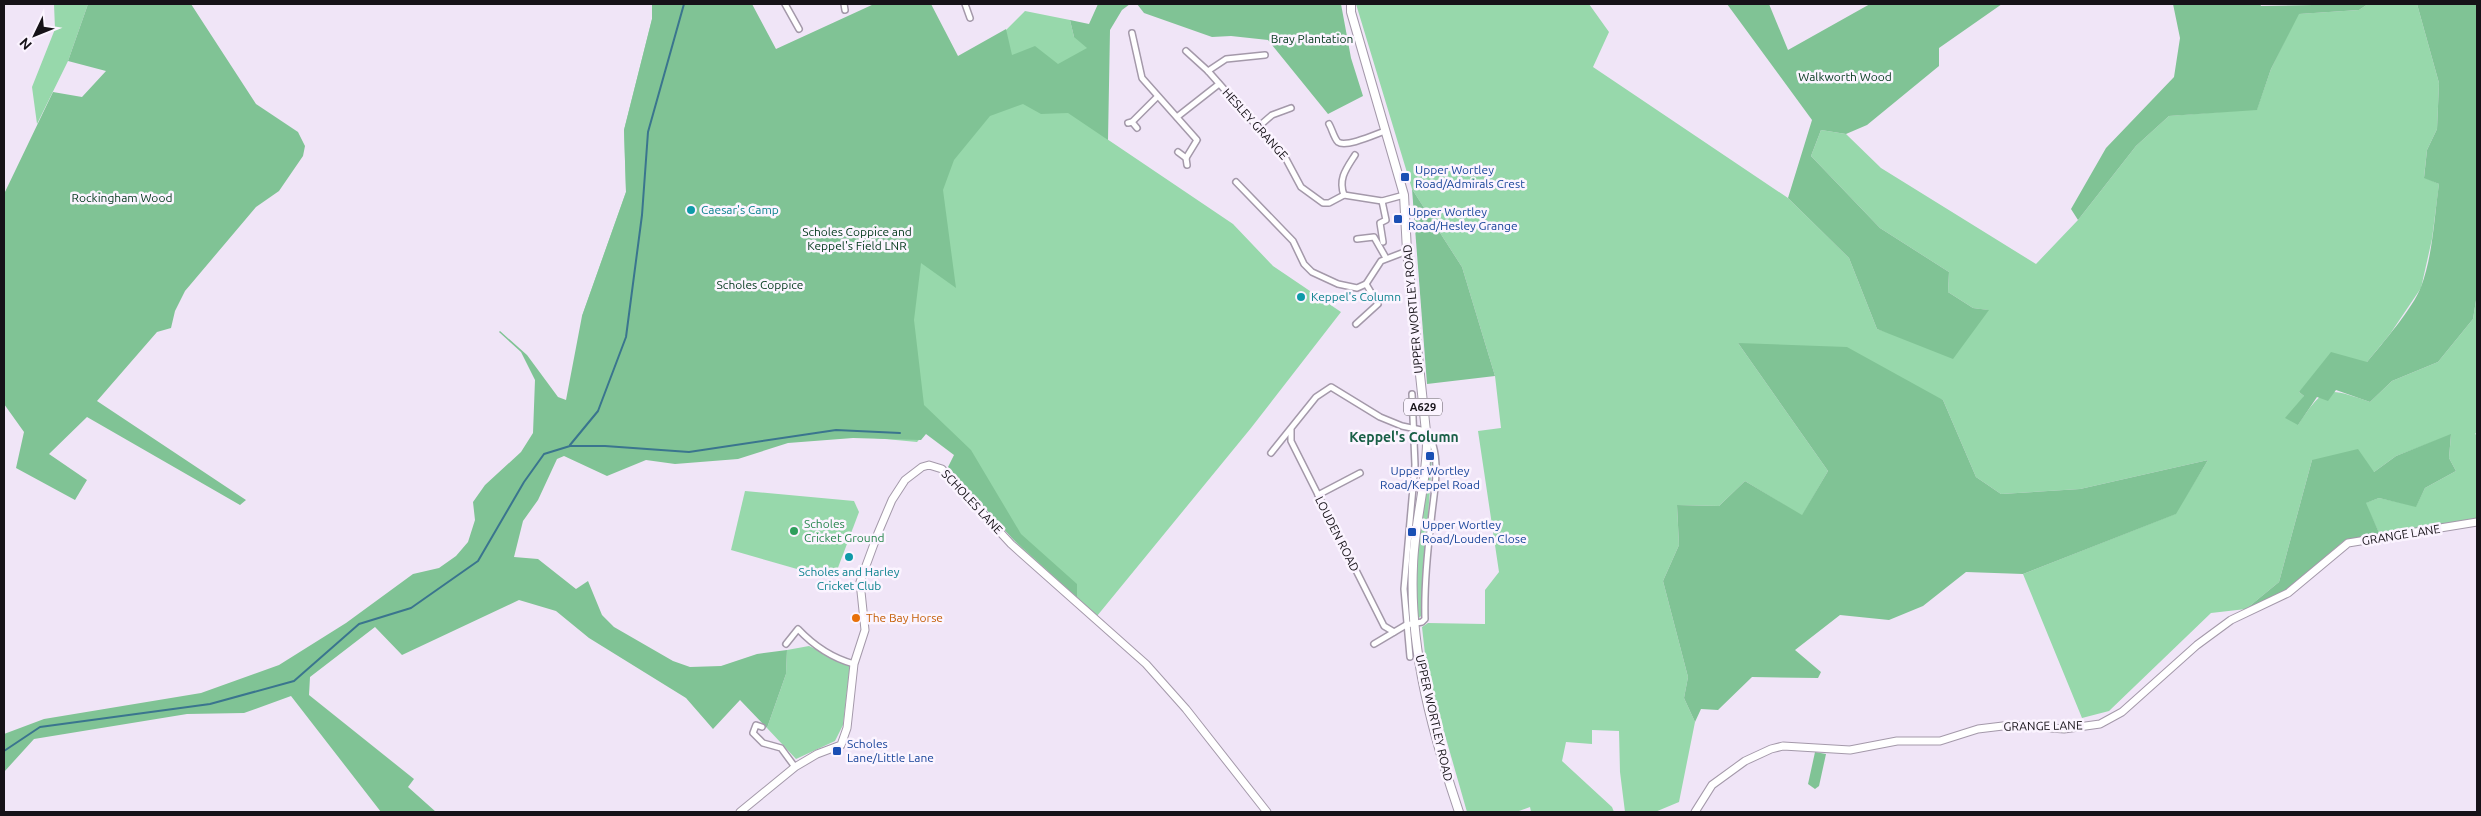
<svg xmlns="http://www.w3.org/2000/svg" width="2481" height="816" font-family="Ubuntu,sans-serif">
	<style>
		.green { fill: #97d8ab }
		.forest { fill: #80c395 }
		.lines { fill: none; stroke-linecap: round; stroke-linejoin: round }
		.stream { stroke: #3a758e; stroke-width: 2 }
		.street-casing { stroke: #a499aa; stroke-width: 8 }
		.secondary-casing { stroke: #a499aa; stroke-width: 9 }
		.primary-casing { stroke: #a499aa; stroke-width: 10 }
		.street { stroke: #fff; stroke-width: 5 }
		.secondary { stroke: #fff; stroke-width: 7 }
		.primary { stroke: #fff; stroke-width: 8 }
		.transit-dot { fill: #1a4fb4; stroke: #fbf4ff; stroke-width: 2 }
		.culture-dot { fill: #0f9aa8; stroke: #fbf4ff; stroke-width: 2 }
		.leisure-dot { fill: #2e9e5b; stroke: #fbf4ff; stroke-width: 2 }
		.food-dot { fill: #e8710a; stroke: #fbf4ff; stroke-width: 2 }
		.labels { text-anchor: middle; stroke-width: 5; stroke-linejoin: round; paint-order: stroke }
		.shield { fill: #fbf4ff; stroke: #5b565d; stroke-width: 1 }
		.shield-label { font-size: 11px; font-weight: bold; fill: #161218 }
		.park-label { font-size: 12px; fill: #00371a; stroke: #fbf4ff }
		.street-label { font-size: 12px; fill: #161218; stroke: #fbf4ff }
		.transit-label { font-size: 12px; fill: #164399; stroke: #fbf4ff; text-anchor: start }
		.culture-label { font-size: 12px; fill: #0d838f; stroke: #fbf4ff; text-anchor: start }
		.leisure-label { font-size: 12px; fill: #27864d; stroke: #fbf4ff; text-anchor: start }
		.food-label { font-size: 12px; fill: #c56008; stroke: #fbf4ff; text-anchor: start }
		.neighbourhood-label { font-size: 14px; font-weight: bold; fill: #195f47; stroke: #fbf4ff }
	</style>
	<rect width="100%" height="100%" fill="#f0e5f7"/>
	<g class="green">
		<polygon points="54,4 88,4 68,61 37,124 32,87 55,29"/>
		<polygon points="653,4 711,79 955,67 1006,30 1025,11 1070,20 1074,37 1089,35 1107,139 1233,224 1273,266 1341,312 1251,428 1097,616 1022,549 1003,528 956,453 927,431 917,442 853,436 582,316 626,192 624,130 652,19"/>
		<path d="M1356 4H1589L1609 32 1593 67 1788 198 1849 258 1877 329 1905 338 1976 326 1988 310 1973 308 1948 292 1949 272 1880 228 1811 156 1821 130 1846 134 1881 168 2036 264 2078 220 2136 146 2169 116 2257 109 2271 69 2298 14 2359 10 2368 4H2417L2439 83 2437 129 2427 150 2424 177 2439 184 2432 239 2421 288 2390 334 2367 362 2299 392 2304 396 2298 425C2325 385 2326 387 2370 402L2392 381 2438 362 2473 319 2477 294V432L2475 434 2477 435V518L2380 535 2365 503 2379 498 2416 506 2425 488 2456 471 2449 458 2451 435 2396 456 2374 472 2312 460 2279 582 2246 609 2211 613 2109 711 2082 718 2023 574 2175 514 2208 460 2080 489 2001 494 1976 477 1943 400 1738 343 1828 471 1802 516 1745 481 1719 506 1677 505 1679 545 1663 581 1688 677 1684 698 1695 722 1679 802 1655 812H1625L1620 772 1619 731 1592 730V744L1566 742 1562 761 1612 807 1614 812H1531L1530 807 1516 812H1467L1427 672 1422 627 1428 623 1485 624V590L1499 572 1478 431 1501 428 1495 376 1462 267 1412 189Z"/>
		<path d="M1432 455C1430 509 1422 562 1422 615L1418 619C1407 590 1423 488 1432 455Z"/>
		<polygon points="745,491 854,501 859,512 836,573 825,577 731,550"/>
		<polygon points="809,646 850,665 843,725 835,741 796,759 767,728 786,674 787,650"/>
	</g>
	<g class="forest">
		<polygon points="88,4 191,4 256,104 298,132 305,146 303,156 279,191 256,207 185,291 175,311 171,328 157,332 97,401 246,500 240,505 87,417 49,454 87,480 75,500 16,468 24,432 4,404 4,194 53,92 82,97 106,71 68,61"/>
		<polygon points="652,4 752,4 776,49 874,4 931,4 958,56 1006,29 1012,55 1035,46 1058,64 1087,48 1074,37 1070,20 1089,24 1098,4 1130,4 1122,10 1110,30 1108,140 1068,113 1041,114 1023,104 990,116 954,160 943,190 956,288 921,263 914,320 924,405 971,450 1021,534 1077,584 1077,597 1012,538 948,467 954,455 926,434 921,440 853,438 788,443 738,459 675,464 646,460 607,476 564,456 557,459 538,500 523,521 514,557 538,559 576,589 588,581 602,615 614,627 673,661 690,667 721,666 757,654 787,650 786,674 767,728 740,700 713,729 686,698 589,638 556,611 519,600 402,655 375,627 310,677 309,695 414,779 408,787 436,812 381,812 291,696 244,713 187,714 34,739 4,772 4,734 44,719 201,693 279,665 346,623 413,574 439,568 456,556 468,542 475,520 473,502 485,485 521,452 533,433 535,380 521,352 499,332 500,331 527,355 558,397 566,400 582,316 626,192 624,130 652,19"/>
		<polygon points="1137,4 1341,4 1351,58 1363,96 1328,114 1268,40 1231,36 1212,37 1144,13"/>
		<polygon points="1727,4 1769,4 1788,50 1870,4 2002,4 1939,48 1939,66 1867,125 1846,134 1821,130 1811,156 1880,228 1949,272 1948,292 1973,308 1989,310 1953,359 1877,329 1849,258 1788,198 1812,120"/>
		<polygon points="2173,4 2260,4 2261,6 2368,4 2359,10 2299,14 2271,69 2257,110 2169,116 2136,146 2078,220 2071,209 2106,148 2174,77 2180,38"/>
		<path d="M2417 4H2477V294L2473 319 2438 362 2392 381 2370 402 2336 390 2328 401 2317 397 2298 425 2285 418 2304 396 2299 392 2331 352 2367 362C2382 344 2413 308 2421 287 2433 255 2434 218 2439 184L2424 178 2427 150 2437 129 2439 83Z"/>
		<polygon points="1412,189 1462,267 1495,376 1427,384"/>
		<polygon points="1738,343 1847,347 1943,400 1976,477 2001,494 2080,489 2208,460 2176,514 2023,574 1966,572 1923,606 1889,620 1840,615 1795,650 1821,672 1818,678 1752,677 1718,710 1701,709 1695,722 1684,698 1688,677 1663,581 1679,545 1677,505 1719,506 1745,481 1802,515 1828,471"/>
		<polygon points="2451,434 2449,458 2456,471 2425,488 2416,507 2379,498 2366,503 2380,535 2345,540 2285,591 2246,609 2279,582 2312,460 2358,449 2374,472 2396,456"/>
		<polygon points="1815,752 1826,754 1819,786 1815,789 1808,784"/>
	</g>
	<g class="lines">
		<g class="stream">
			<polyline points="570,445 598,411 626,337 642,215 648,132 684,4"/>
			<polyline points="4,751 40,727 210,704 294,681 359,624 411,608 478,561 524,482 544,454 570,446 605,446 689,452 836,430 900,433"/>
		</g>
		<g class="street-casing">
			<g id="street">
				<polyline points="785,4 799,29"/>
				<polyline points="844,4 845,10"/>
				<polyline points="965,4 970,18"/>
				<polyline points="1132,33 1142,78 1197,140 1186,158"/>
				<polyline points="1186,51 1208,71 1286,159 1301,187 1323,203 1329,203 1344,195 1382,201 1404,195"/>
				<polyline points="1208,71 1226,59 1265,55"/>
				<polyline points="1177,117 1219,84"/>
				<polyline points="1132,122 1157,97"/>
				<polyline points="1128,123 1132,122 1137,128"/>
				<path d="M1329 124C1332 129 1334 138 1338 142 1346 148 1376 134 1385 131"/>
				<polyline points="1257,128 1272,115 1291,108"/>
				<polyline points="1178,152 1186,158 1187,165"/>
				<polyline points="1236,182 1293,241 1304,264 1312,272 1338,284 1357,288 1366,284 1381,261 1407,251"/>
				<path d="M1344 195C1338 179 1346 169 1355 155"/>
				<polyline points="1382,201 1386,220 1380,223 1383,242"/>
				<polyline points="1357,239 1374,237 1386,258"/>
				<polyline points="1356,324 1378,304 1366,284"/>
				<polyline points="1291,430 1291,441 1384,626 1394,632"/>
				<polyline points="1271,453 1316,397 1331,387 1380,417 1402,426 1426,431"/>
				<polyline points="1318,495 1360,473"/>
				<path d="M786 644 798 629C814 646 832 658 854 664"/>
				<path d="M1374 644 1406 625 1422 622 1425 619C1424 586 1427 555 1431 522 1433 498 1440 469 1433 445L1427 441"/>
				<polyline points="1410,657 1404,589 1415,465 1412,394"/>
				<polyline points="762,727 756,725 753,733 763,743 781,748 795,767"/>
			</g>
		</g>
		<g class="secondary-casing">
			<g id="secondary">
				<polyline points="740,812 795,767 817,754 841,745 847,728 854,664 865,630 860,582 878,533 892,500 905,480 922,467 929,465 942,469 1011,544 1146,664 1186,709 1267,812"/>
				<polyline points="1695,812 1712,785 1745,761 1771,749 1783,746 1850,750 1897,741 1940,741 1978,729 2011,725 2064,729 2100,724 2122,712 2197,645 2231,620 2288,593 2348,543 2477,522"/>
			</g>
		</g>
		<g class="primary-casing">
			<path id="primary" d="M1351 4V12L1404 195 1407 251 1427 441C1427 483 1414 524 1413 566 1409 649 1433 735 1459 812"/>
		</g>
		<use href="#street" class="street"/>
		<use href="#secondary" class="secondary"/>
		<use href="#primary" class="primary"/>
	</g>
	<g class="transit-dot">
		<rect x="1400" y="172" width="10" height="10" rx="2.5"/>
		<rect x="1393" y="214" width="10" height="10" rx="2.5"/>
		<rect x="1425" y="451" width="10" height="10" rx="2.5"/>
		<rect x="1407" y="527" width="10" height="10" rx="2.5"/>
		<rect x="832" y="746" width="10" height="10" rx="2.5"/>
	</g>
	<g class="culture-dot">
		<circle cx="691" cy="210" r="5"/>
		<circle cx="1301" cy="297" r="5"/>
		<circle cx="849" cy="557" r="5"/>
	</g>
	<circle class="leisure-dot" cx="794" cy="531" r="5"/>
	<circle class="food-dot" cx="856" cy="618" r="5"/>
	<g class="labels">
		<rect class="shield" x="1404" y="398.5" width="38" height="17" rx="4"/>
		<g class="shield-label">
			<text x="1423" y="411">A629</text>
		</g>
		<g class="park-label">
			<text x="1312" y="43">Bray Plantation</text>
			<text x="1845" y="81">Walkworth Wood</text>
			<text x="122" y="202">Rockingham Wood</text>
			<text x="857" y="236">Scholes Coppice and<tspan x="857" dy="14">Keppel's Field LNR</tspan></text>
			<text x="760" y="289">Scholes Coppice</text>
		</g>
		<g class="street-label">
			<text transform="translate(1255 124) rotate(48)" y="4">HESLEY GRANGE</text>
			<text transform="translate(1413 309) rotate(-95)" y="4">UPPER WORTLEY ROAD</text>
			<text transform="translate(972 502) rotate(47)" y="4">SCHOLES LANE</text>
			<text transform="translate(1337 534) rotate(63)" y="4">LOUDEN ROAD</text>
			<text transform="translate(2401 535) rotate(-9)" y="4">GRANGE LANE</text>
			<text transform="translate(1434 718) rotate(77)" y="4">UPPER WORTLEY ROAD</text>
			<text transform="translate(2043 726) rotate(-1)" y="4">GRANGE LANE</text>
		</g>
		<g class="transit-label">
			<text x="1415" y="174">Upper Wortley<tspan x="1415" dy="14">Road/Admirals Crest</tspan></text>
			<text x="1408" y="216">Upper Wortley<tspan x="1408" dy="14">Road/Hesley Grange</tspan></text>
			<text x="1430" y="475" text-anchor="middle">Upper Wortley<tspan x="1430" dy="14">Road/Keppel Road</tspan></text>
			<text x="1422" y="529">Upper Wortley<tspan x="1422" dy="14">Road/Louden Close</tspan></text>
			<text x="847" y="748">Scholes<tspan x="847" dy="14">Lane/Little Lane</tspan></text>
		</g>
		<g class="culture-label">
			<text x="701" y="214">Caesar's Camp</text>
			<text x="1311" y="301">Keppel's Column</text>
			<text x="849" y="576" text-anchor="middle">Scholes and Harley<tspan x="849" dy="14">Cricket Club</tspan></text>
		</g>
		<g class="leisure-label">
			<text x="804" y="528">Scholes<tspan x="804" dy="14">Cricket Ground</tspan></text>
		</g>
		<g class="food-label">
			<text x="866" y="622">The Bay Horse</text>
		</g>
		<g class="neighbourhood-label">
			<text x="1404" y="442">Keppel's Column</text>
		</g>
	</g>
	<rect width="2481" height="816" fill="none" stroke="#161218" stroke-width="10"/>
	<g transform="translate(35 35) rotate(227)" stroke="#fbf4ff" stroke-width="4" paint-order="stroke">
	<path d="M0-4L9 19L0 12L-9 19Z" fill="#161218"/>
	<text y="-8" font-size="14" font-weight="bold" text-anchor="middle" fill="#161218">N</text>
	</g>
</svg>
